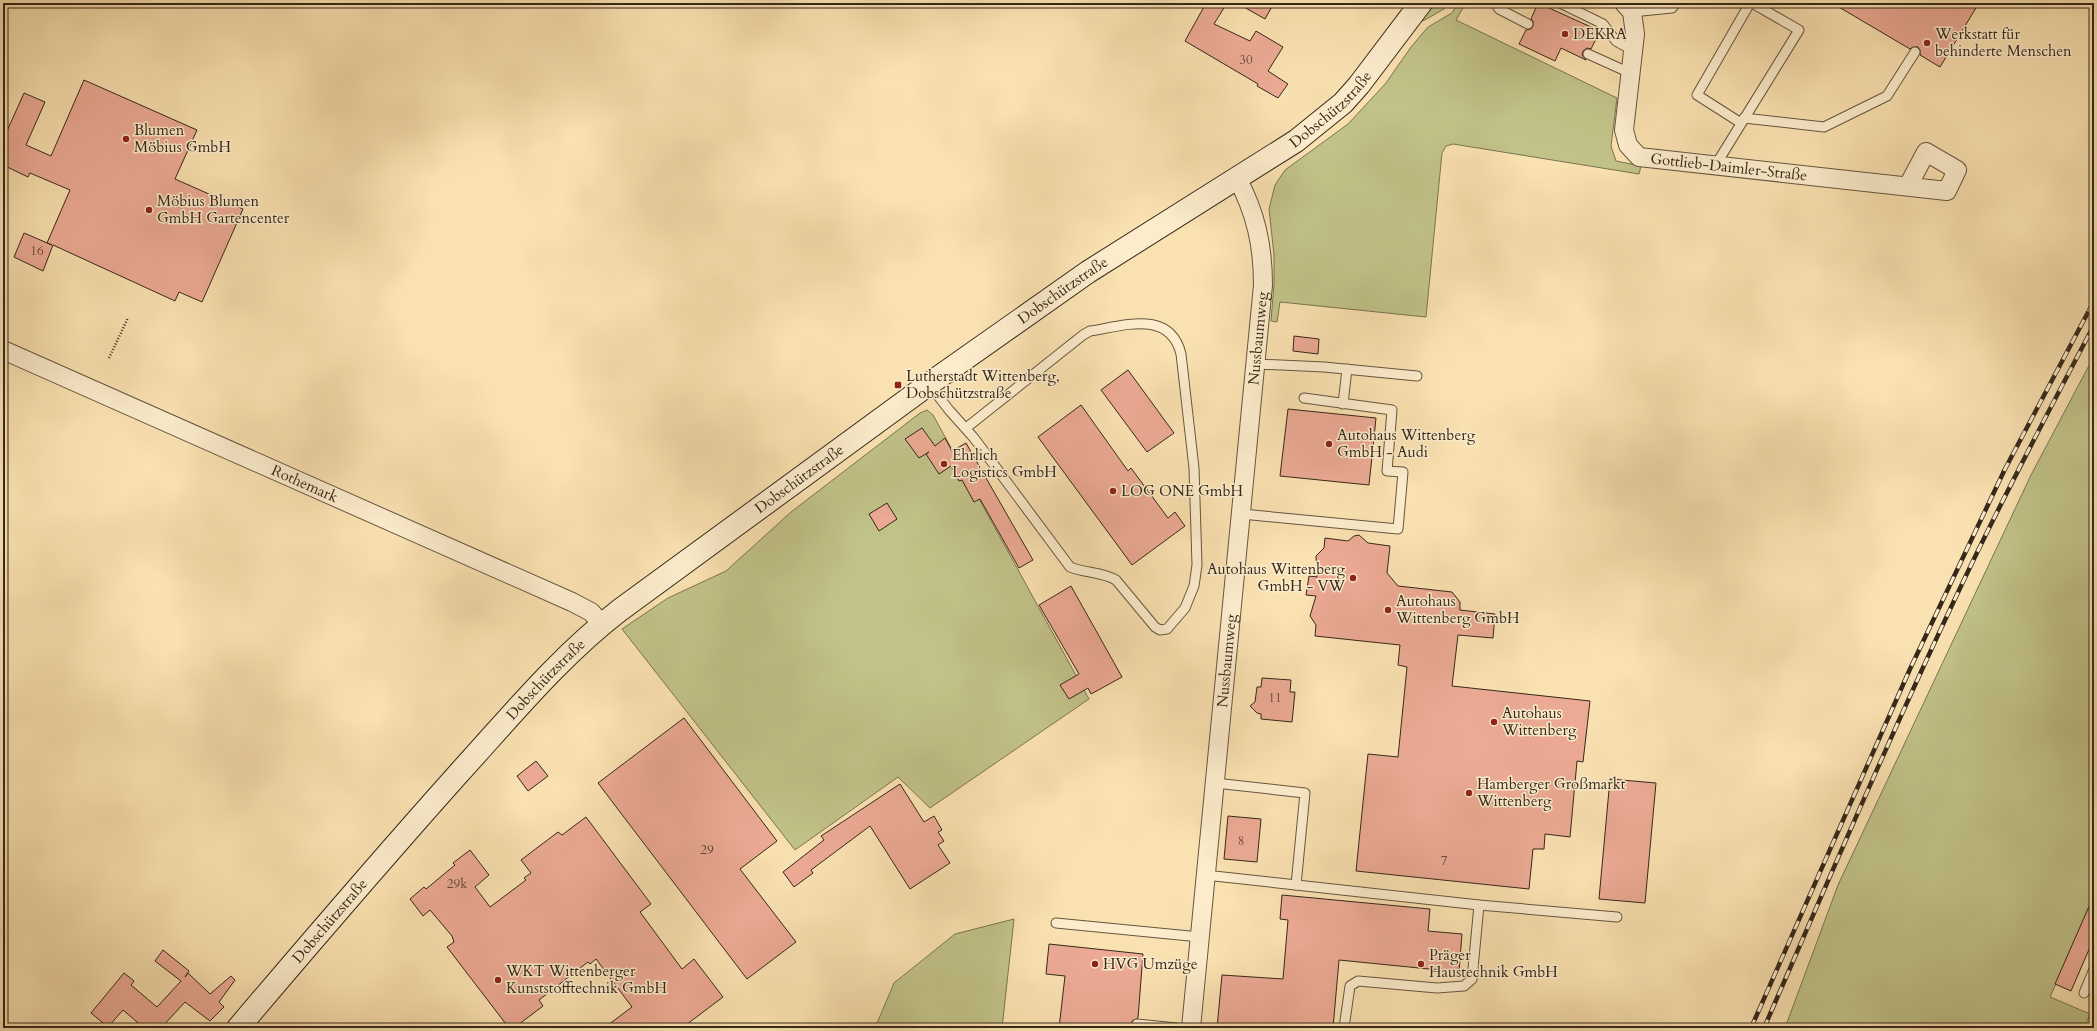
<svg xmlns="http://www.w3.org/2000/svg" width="2097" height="1031" font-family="Cardo,serif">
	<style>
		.green { fill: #c1c289; stroke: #7a7551 }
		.building { fill: #ecaa94; stroke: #342819 }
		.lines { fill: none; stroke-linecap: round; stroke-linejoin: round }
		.lane-casing { stroke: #66563f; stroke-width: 11 }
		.street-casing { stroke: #66563f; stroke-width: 20 }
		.secondary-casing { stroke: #342819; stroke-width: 24 }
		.path { stroke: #342819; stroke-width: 2.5; stroke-dasharray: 1 2; stroke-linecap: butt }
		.lane { stroke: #fceccc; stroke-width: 9 }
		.street { stroke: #fceccc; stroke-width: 18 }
		.secondary { stroke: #fceccc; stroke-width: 22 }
		.rail-casing { stroke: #342819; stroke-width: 4.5 }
		.rail { stroke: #fceccc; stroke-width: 3; stroke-dasharray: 9; stroke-linecap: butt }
		.poi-dot { fill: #8f2418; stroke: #fceccc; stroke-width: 1.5 }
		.labels { text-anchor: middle; stroke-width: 3; stroke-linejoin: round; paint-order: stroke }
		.number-label { font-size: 13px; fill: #624838 }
		.poi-label { font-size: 15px; fill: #342819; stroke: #fceccc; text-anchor: start }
		.street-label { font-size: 15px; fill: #342819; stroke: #fceccc }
	</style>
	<rect width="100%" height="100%" fill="#fae1b1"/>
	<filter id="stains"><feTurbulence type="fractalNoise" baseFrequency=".005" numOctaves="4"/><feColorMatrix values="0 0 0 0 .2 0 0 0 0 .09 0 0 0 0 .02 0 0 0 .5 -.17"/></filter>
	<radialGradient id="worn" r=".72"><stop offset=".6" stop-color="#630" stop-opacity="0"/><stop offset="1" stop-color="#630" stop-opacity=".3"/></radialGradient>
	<g class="green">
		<polygon points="1435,3 1449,3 1444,9 1423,21 1421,20"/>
		<polygon points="1458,3 1466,3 1456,20 1617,98 1611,146 1616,161 1641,166 1639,174 1453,144 1446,146 1442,153 1426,317 1280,302 1277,322 1271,321 1274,284 1274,255 1269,209 1275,185 1285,170 1348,124 1386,83 1411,47 1428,27 1452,13"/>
		<polygon points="2094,356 2094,896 2050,997 2090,1014 2084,1028 1785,1028 1838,885 2031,475"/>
		<polygon points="927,410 933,415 1089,699 930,808 898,777 795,850 622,629 668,598 726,571 791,512 920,413"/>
		<polygon points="1014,919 1002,1028 875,1028 894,983 955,934"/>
	</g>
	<g class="building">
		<polygon points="1206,3 1227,3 1214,24 1250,41 1256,31 1283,47 1268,71 1288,84 1278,98 1257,86 1258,84 1185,41"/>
		<polygon points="1237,3 1274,3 1265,19"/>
		<polygon points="1538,3 1600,31 1591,49 1587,48 1583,51 1582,55 1586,60 1561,48 1555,61 1519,44 1526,30 1531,29 1533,26 1533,21 1531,19"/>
		<polygon points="1832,3 1979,3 1940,67 1920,55 1920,50 1918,47 1913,47 1910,49"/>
		<polygon points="84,80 197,130 175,179 243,209 202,302 179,292 175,301 53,245 43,271 14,257 24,233 52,245 47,243 70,190 30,173 28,177 3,165 3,140 24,93 45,102 26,145 51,156"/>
		<polygon points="1294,336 1319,339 1318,354 1293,351"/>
		<polygon points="1128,370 1174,433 1147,452 1101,390"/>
		<polygon points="1081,405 1128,471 1131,468 1168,518 1175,512 1185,526 1132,565 1038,437"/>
		<polygon points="1288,409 1376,418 1369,485 1280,476"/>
		<polygon points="922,428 935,446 945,438 952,451 966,443 1033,560 1019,568 980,499 974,502 962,480 959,481 951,466 939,474 926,454 929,452 919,458 905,439"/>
		<polygon points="887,503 897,519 879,531 869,514"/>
		<polygon points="1359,535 1368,543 1390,546 1387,573 1398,586 1452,592 1460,602 1460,610 1495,614 1493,638 1458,635 1452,686 1590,701 1583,762 1577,761 1570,837 1545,834 1544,849 1533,849 1529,889 1356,871 1368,754 1398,757 1407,667 1398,665 1400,645 1315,636 1316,625 1310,616 1316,596 1306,595 1309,576 1317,577 1316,556 1324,548 1325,538 1348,541 1354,536"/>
		<polygon points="1071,586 1122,677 1091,694 1088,688 1069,699 1060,685 1079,674 1039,605"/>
		<polygon points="1262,678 1291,680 1290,692 1295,692 1292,722 1261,719 1261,714 1257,713 1250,706 1255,702 1257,687 1261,687"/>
		<polygon points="684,718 777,841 740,869 796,942 747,979 598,783"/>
		<polygon points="536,761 548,776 528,791 517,776"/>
		<polygon points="1610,779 1656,783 1645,903 1599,899"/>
		<polygon points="900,784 924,822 934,816 942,830 938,832 944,841 938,845 950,863 910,889 870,826 811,870 813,873 794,887 783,872 824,840 821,836"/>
		<polygon points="1228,816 1261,819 1257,862 1224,859"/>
		<polygon points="586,817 651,904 640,912 682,969 694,959 723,997 682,1028 604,1028 632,1007 596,959 590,964 588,962 539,1000 543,1006 514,1028 509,1028 447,947 454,942 452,936 430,910 423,916 410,899 424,887 426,889 455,865 453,863 470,850 489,875 475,887 490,907 526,880 524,878 531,873 521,860 558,832 562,835"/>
		<polygon points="1282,895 1430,909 1428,931 1462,934 1459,972 1339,960 1333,1028 1217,1028 1222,975 1283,979 1288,920 1280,919"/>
		<polygon points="2094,895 2094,938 2071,991 2055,984"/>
		<polygon points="1049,944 1143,954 1138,1018 1132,1021 1133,1028 1059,1028 1065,976 1046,974"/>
		<polygon points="163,950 189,971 185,977 188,973 210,994 231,976 235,980 219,1002 224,1007 210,1021 185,1002 161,1028 144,1028 123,1010 108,1027 91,1013 124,973 134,981 131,985 157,1007 181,981 155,961"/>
	</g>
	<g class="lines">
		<g class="lane-casing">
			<g id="lane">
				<polyline points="1495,3 1499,9 1528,24"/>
				<polyline points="1560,3 1603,24 1616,41 1632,50"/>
				<polyline points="1632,12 1672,8 1676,3"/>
				<polyline points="1588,54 1630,73"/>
				<polyline points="1744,118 1824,127 1887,96 1915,52"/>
				<polyline points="1741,123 1697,95 1750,3"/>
				<polyline points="1715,166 1799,30 1752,3"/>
				<polyline points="1256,364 1324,367 1417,376"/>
				<path d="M929 384 949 410 974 438 1070 567C1085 573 1102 572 1116 580L1155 627 1160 630 1167 629 1185 608 1194 586 1197 565 1194 468 1181 354C1170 309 1123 326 1090 331L1083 335 966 428"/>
				<polyline points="1343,404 1347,369"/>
				<polyline points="1242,514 1398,529 1403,472 1387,471 1392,410 1304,398"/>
				<polyline points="1215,783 1305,793 1296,885"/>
				<polyline points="1205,875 1479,905 1617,917"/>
				<polyline points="1056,923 1200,937"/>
				<polyline points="2084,993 2094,969"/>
				<polyline points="1137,1024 1177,1028"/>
				<polyline points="1344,1028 1350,986 1358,981 1437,988 1464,986 1472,979 1479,905"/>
			</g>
		</g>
		<g class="street-casing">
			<g id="street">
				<path id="s1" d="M1624 3 1632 12 1635 34 1624 130 1628 145 1639 157 1947 191 1957 170 1926 152 1908 186"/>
				<path id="s2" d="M3 350 572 602 591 612 602 624"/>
				<path id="s3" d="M1191 1028 1263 285C1263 246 1256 213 1237 178"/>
			</g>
		</g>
		<g class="secondary-casing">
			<g id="secondary">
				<path id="s4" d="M238 1028C311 942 384 857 459 773 511 716 559 657 620 610L929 384 1088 272 1296 141 1343 103 1359 85 1421 3"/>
			</g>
		</g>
		<polyline class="path" points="109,358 128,318"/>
		<use href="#lane" class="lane"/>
		<use href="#street" class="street"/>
		<use href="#secondary" class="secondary"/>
		<g class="rail-casing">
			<g id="rail">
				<polyline points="1751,1028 1910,669 2005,469 2094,301"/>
				<path d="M1764 1028C1832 872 1899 715 1973 561 2011 482 2053 403 2094 325"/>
			</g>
		</g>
		<use href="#rail" class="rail"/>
	</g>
	<g class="poi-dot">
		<circle cx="1565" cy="34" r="4"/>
		<circle cx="1927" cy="43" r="4"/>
		<circle cx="126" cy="139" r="4"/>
		<circle cx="149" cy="210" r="4"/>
		<rect x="894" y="381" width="8" height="8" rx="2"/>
		<circle cx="1329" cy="444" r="4"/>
		<circle cx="944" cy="464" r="4"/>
		<circle cx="1113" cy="491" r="4"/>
		<circle cx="1353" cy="578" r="4"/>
		<circle cx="1388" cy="610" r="4"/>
		<circle cx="1494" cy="722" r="4"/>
		<circle cx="1469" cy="793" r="4"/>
		<circle cx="1095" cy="964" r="4"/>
		<circle cx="1421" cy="964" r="4"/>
		<circle cx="498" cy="980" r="4"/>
	</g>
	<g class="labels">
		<g class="number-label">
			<text x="1246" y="64">30</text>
			<text x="37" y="255">16</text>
			<text x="1275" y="702">11</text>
			<text x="1241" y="845">8</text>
			<text x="707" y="854">29</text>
			<text x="1444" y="865">7</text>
			<text x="457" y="888">29k</text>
		</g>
		<g class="poi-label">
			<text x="1573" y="39">DEKRA</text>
			<text x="1935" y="39">Werkstatt für<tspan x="1935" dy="17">behinderte Menschen</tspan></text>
			<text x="134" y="135">Blumen<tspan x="134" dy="17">Möbius GmbH</tspan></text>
			<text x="157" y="206">Möbius Blumen<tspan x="157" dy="17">GmbH Gartencenter</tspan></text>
			<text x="906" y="381">Lutherstadt Wittenberg,<tspan x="906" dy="17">Dobschützstraße</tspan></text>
			<text x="1337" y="440">Autohaus Wittenberg<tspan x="1337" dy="17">GmbH - Audi</tspan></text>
			<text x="952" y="460">Ehrlich<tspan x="952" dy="17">Logistics GmbH</tspan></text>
			<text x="1121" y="496">LOG ONE GmbH</text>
			<text x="1345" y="574" text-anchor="end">Autohaus Wittenberg<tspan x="1345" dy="17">GmbH - VW</tspan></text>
			<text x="1396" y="606">Autohaus<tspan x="1396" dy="17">Wittenberg GmbH</tspan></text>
			<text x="1502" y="718">Autohaus<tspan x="1502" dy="17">Wittenberg</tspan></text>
			<text x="1477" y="789">Hamberger Großmarkt<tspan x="1477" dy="17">Wittenberg</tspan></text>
			<text x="1429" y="960">Präger<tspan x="1429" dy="17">Haustechnik GmbH</tspan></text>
			<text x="1103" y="969">HVG Umzüge</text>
			<text x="506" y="976">WKT Wittenberger<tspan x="506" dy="17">Kunststofftechnik GmbH</tspan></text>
		</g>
		<g class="street-label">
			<text dy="5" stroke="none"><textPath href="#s4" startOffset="1437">Dobschützstraße</textPath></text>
			<text dy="5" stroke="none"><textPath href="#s1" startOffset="253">Gottlieb-Daimler-Straße</textPath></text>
			<text dy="5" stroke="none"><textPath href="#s4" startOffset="1113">Dobschützstraße</textPath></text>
			<text dy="5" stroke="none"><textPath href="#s3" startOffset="693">Nussbaumweg</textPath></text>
			<text dy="5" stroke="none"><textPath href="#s4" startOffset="789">Dobschützstraße</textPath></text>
			<text dy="5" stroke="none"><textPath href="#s2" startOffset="330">Rothemark</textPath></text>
			<text dy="5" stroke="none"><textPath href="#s3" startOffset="369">Nussbaumweg</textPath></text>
			<text dy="5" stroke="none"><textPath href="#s4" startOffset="465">Dobschützstraße</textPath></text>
			<text dy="5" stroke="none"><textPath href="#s4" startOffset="141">Dobschützstraße</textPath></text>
		</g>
	</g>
	<rect width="2097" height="1031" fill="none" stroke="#fae1b1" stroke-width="16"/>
	<rect x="4" y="4" width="2089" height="1023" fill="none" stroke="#342819" stroke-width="2"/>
	<rect x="8" y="8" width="2081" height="1015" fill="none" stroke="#342819"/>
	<rect width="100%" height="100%" filter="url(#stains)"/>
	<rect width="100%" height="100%" fill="url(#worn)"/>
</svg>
